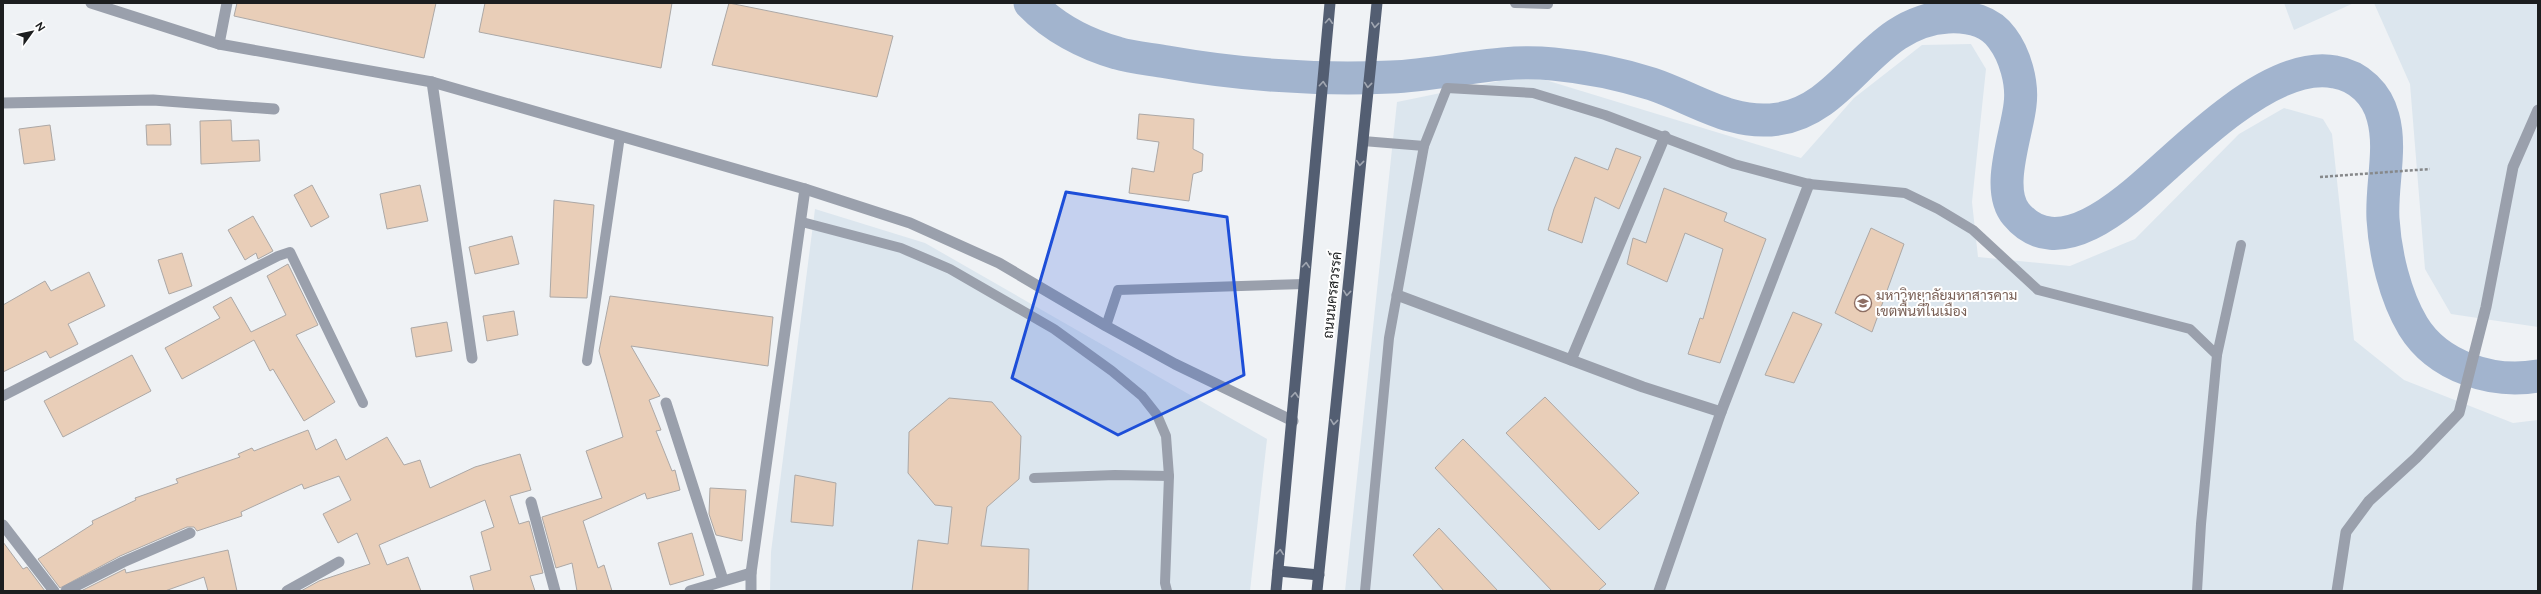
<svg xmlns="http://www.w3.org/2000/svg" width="2541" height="594" font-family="Raleway,Sarabun,sans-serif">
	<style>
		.built { fill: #dce6ee }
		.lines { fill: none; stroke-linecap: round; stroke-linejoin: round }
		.river { stroke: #a2b4ce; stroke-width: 33 }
		.building { fill: #e9ceb8; stroke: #aca8a6 }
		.path { stroke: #86888a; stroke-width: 2.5; stroke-dasharray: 3 2; stroke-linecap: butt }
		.service { stroke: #9aa0ac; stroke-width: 10 }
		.minor { stroke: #9aa0ac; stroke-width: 11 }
		.primary { stroke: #535e72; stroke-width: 11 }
		.oneway { stroke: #a0a6b1 }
		.marked { fill: #1d4ed8; fill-opacity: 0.2; stroke: #1d4ed8; stroke-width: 3; stroke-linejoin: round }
		.labels { text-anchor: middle; stroke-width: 4; stroke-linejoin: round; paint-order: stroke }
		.street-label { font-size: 14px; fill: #1c1e1f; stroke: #fff }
		.education-label { font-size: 14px; fill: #785e54; stroke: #fff; text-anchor: start }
	</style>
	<rect width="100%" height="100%" fill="#eff2f5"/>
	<g class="built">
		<polygon points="2284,3 2354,3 2294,30"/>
		<polygon points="2374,3 2538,3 2538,327 2451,314 2425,269 2410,84"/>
		<polygon points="1971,44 1986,69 1972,202 1978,257 2070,266 2135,239 2239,134 2284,108 2323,119 2332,134 2354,340 2404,380 2513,423 2538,420 2538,591 1345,591 1397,102 1529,75 1801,158 1854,98 1922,45"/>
		<polygon points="815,209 925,243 1267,439 1250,591 770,591 771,552"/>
	</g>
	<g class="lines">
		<path class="river" d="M1030 3C1053 27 1085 44 1117 53 1133 58 1151 59 1167 62 1240 75 1317 80 1391 77 1445 75 1497 58 1553 64 1586 67 1620 74 1652 84 1694 98 1731 126 1778 119 1848 109 1871 21 1948 17 1969 16 1990 21 2002 38 2015 55 2023 83 2020 105 2017 134 1995 189 2016 214 2061 269 2135 193 2170 162 2190 144 2210 126 2232 110 2259 90 2300 65 2335 72 2359 76 2377 94 2383 117 2392 149 2381 186 2383 219 2385 253 2395 296 2413 326 2438 367 2493 384 2538 376"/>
	</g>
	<g class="building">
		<polygon points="237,3 436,3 424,58 234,16"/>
		<polygon points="485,3 672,3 661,68 479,32"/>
		<polygon points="729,3 893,36 877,97 712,65"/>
		<polygon points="1139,114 1194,119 1193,149 1203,154 1202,171 1193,174 1189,201 1129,193 1132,168 1154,172 1159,142 1137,139"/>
		<polygon points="231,120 232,141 259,140 260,161 201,164 200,121"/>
		<polygon points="170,124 171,145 147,145 146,125"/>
		<polygon points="50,125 55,160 24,164 19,129"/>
		<polygon points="1616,148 1641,157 1619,209 1595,197 1582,243 1548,230 1554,209 1575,157 1608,170"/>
		<polygon points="312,185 329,217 311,227 294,195"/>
		<polygon points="420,185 428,221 387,229 380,194"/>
		<polygon points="1664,188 1727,213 1724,221 1766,239 1720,363 1688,354 1700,318 1703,319 1723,249 1685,233 1667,282 1627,264 1633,238 1646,243"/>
		<polygon points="554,200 594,205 587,298 550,297"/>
		<polygon points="253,216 273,251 258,259 256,253 245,260 228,230"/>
		<polygon points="1871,228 1904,244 1872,332 1835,313"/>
		<polygon points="512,236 519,264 475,274 469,247"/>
		<polygon points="182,253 192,286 169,294 158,260"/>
		<polygon points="288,264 318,325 296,335 335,402 304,421 273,369 270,371 254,340 182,379 165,348 220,318 213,307 231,297 251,332 286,315 267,276"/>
		<polygon points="89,272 105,306 68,324 78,344 50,358 46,351 3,372 3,305 45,281 51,291"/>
		<polygon points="610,296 773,317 768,366 631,346 660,396 649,400 661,430 656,431 672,471 675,470 680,490 647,499 645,493 583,521 598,568 604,565 612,591 577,591 572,563 556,568 542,517 602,498 586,451 623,437 599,351"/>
		<polygon points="514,311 518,335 487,341 483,316"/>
		<polygon points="1793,312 1822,324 1794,383 1765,375"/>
		<polygon points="447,322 452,351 416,357 411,328"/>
		<polygon points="132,355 151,391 63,437 44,401"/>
		<polygon points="1545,397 1639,493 1599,530 1506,433"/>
		<polygon points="949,398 992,402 1021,436 1019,479 987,507 981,546 1029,549 1028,591 912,591 918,540 948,544 952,507 935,505 908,473 909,432"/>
		<polygon points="308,430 316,450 336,439 346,460 387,437 404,465 420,460 430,488 475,467 520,454 531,490 510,496 519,524 529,521 543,573 530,576 535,591 474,591 470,576 491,570 481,532 494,527 485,500 379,545 387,565 408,557 421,591 301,591 319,581 370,564 357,533 338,543 323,514 351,500 339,476 304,489 302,484 241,512 242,516 197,531 194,527 187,527 120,556 60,588 38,559 93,524 92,521 136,500 135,498 178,483 176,479 240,457 238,454 252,448 254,451"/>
		<polygon points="1463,439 1606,584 1598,591 1552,591 1435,468"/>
		<polygon points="795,475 836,483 833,526 791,522"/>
		<polygon points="710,488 746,490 742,541 716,535 709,514"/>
		<polygon points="1439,528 1498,591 1444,591 1413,555"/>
		<polygon points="692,533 704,575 670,585 658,543"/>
		<polygon points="3,542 23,569 27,567 45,591 3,591"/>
		<polygon points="228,550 237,591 208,591 204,577 165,591 81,591 125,569 126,573"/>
	</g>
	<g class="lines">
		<polyline class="path" points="2320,177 2430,169"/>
		<g class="service">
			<polyline points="1515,3 1548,4"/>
			<polyline points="1363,141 1424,146 1447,88 1533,93 1605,115 1734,164 1809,184 1905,193 1938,209 1973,230 2038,290 2190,329 2217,355 2201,524 2197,591"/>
			<polyline points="802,222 901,248 950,269 1054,329 1112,371 1142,396 1157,415 1166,436 1169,476 1165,583 1167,591"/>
			<polyline points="1106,326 1118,290 1304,284"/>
			<polyline points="2217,355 2241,245"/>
			<polyline points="587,361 620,136"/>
			<polyline points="3,396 278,256 290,252 363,403"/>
			<polyline points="1034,478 1115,475 1169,476"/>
			<polyline points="1365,591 1389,338 1424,146"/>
		</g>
		<g class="minor">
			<polyline points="91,3 219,44 432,82 805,189 910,223 999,263 1106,326 1175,364 1293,421"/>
			<polyline points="219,44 227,3"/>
			<polyline points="432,82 472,358"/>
			<polyline points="3,103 153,100 274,109"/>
			<polyline points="1397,295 1643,387 1721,412 1809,184"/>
			<polyline points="1571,360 1665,136"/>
			<polyline points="666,403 723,580"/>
			<polyline points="531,502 555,591"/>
			<polyline points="3,525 54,591"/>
			<polyline points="751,573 805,189"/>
			<polyline points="66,591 123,562 190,533"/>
			<polyline points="287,591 339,562"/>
			<polyline points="690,591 751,573 751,591"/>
			<polyline points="1659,591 1721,412"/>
			<polyline points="2337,591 2346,532 2369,501 2416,458 2459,413 2486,307 2513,167 2538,110"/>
		</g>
		<g class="primary">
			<polyline points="1278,571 1319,575"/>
			<polyline points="1276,591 1330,3"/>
			<polyline points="1317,591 1377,3"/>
		</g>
	</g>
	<defs><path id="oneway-chevron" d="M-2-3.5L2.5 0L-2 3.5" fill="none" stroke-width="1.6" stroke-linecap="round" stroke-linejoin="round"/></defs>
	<g class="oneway">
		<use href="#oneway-chevron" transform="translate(1329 21) rotate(-86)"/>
		<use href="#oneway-chevron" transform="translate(1375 25) rotate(96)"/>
		<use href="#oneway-chevron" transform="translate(1323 84) rotate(-85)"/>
		<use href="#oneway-chevron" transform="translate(1368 85) rotate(96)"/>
		<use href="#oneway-chevron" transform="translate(1360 163) rotate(96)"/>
		<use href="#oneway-chevron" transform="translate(1306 265) rotate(-85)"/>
		<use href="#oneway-chevron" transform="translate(1347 293) rotate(96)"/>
		<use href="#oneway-chevron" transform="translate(1295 395) rotate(-85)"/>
		<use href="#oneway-chevron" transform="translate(1334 422) rotate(96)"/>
		<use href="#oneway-chevron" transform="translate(1280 552) rotate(-84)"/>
	</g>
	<path class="marked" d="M1066 192 1227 217 1244 375 1118 435 1012 378Z"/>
	<defs>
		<g id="university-ring" transform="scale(0.9)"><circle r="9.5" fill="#fff" stroke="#8d6e63" stroke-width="1.5"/><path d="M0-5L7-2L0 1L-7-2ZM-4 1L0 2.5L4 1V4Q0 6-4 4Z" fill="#8d6e63"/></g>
	</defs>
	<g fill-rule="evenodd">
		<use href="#university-ring" x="1863" y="303"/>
	</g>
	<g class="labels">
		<g class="street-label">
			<text transform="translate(1332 295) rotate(-84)" y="5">ถนนนครสวรรค์</text>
		</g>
		<g class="education-label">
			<text x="1876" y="300">มหาวิทยาลัยมหาสารคาม<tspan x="1876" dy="16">เขตพื้นที่ในเมือง</tspan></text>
		</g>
	</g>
	<rect width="2541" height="594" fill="none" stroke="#1c1e1f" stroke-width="8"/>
	<g transform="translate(32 32) rotate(57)" stroke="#ffffff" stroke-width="3" paint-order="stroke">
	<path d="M0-3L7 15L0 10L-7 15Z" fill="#1c1e1f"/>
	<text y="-6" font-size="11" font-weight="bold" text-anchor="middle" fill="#1c1e1f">N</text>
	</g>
</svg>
